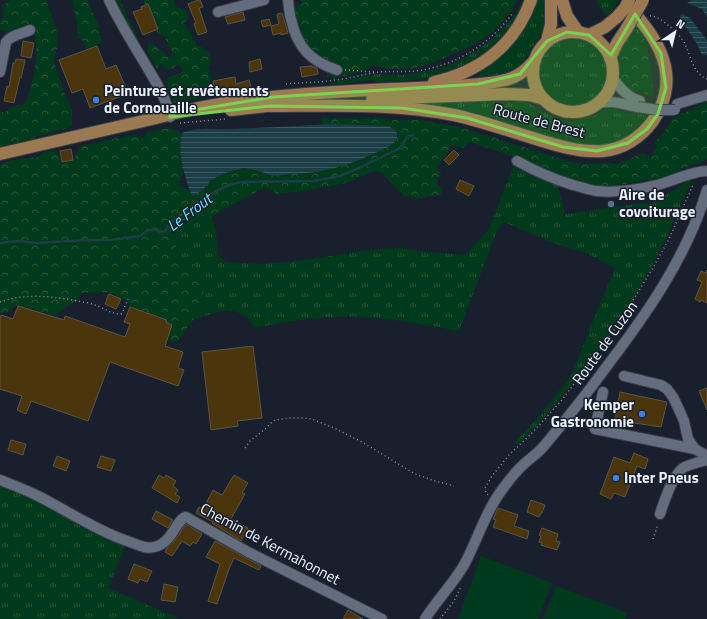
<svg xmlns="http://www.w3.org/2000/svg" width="707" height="619" font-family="'Titillium Web',sans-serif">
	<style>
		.grass { fill: url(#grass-tufts) }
		.forest { fill: url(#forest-crowns) }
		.park { fill: #003a1c }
		.water { fill: url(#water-rules) }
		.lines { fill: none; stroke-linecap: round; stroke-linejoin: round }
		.stream { stroke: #1c3e46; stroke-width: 2.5 }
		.building { fill: #4a350c; stroke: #5e5444 }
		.minor-casing { stroke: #373d48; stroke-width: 12 }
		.major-casing { stroke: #373d48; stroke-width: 14 }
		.path { stroke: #8b929d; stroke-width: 1.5; stroke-dasharray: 1 3; stroke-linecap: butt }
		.minor { stroke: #636d7d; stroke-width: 10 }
		.major { stroke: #9b7952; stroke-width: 12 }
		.minor-bridge-casing { stroke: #373d48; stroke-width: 12; stroke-linecap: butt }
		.major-bridge-casing { stroke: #373d48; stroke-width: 14; stroke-linecap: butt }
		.minor-bridge { stroke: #636d7d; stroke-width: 10 }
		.major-bridge { stroke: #9b7952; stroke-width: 12 }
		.marked { fill: #7fd052; fill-opacity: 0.2; stroke: #7fd052; stroke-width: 3; stroke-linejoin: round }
		.shop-dot { fill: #3f7fe0; stroke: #18202d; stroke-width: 1.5 }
		.service-dot { fill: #5c6f8a; stroke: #18202d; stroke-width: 1.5 }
		.labels { text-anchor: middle; stroke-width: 3; stroke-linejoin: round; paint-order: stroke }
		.poi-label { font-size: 15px; font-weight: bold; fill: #ecf2fb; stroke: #18202d; text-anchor: start }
		.street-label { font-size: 15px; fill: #ecf2fb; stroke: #18202d }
		.water-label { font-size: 16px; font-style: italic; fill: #6fdef9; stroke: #18202d }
	</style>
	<defs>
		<pattern id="grass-tufts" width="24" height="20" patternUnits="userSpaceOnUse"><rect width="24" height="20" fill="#003a1c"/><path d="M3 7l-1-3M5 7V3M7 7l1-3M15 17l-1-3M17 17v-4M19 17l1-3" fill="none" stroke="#25573e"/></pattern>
		<pattern id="forest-crowns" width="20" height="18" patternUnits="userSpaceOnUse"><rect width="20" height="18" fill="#003a1c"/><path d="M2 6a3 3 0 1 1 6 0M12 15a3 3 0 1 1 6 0" fill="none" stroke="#25573e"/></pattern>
		<pattern id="water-rules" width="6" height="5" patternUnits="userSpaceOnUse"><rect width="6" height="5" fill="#1c3e46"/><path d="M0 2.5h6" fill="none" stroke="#3d5a62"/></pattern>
	</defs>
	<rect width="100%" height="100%" fill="#18202d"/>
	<g class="grass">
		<path d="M523 0H528L521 17 483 60 432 78 380 83 375 82 372 80 332 85V82C348 80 364 75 380 74 387 73 394 76 401 75 415 73 431 71 445 66 466 60 491 42 506 25 513 18 518 9 523 0Z"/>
		<polygon points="535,0 544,0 545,24 544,30 532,47 523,65 517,69 505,74 494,76 479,77 478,72 495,61 505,51"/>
		<polygon points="596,0 618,0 614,9 606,16"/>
		<circle cx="573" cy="72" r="33"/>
		<polygon points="421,99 482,102 523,102 528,103 547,114 557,119 566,121 574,121 588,118 596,115 608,108 612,108 623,112 651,116 633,135 612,145 584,146 421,106"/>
		<path d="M515 162 557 181 565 214 657 201 691 179 692 181C680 202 673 225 662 247 651 267 641 287 629 306 615 329 597 350 581 372 561 398 541 423 517 445L513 443 529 428 569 379 580 355 591 326 615 268 586 253 556 244 504 222 496 233 459 331C428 325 396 319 364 317 327 315 290 321 254 328 253 323 249 319 245 316 229 304 208 315 192 321L199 308 208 305 203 291 205 282 183 261 179 259 174 247 180 240 179 224 212 216 216 232 218 255 226 262 241 263 262 264 290 262 338 255 367 250 400 248 428 252 465 255 475 245 489 229Z"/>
		<polygon points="0,484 24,493 122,544 124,547 123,552 108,588 180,619 0,619"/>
	</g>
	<g class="forest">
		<path d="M10 0H17L19 1 21 0H46L56 28 58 42 54 62 64 91 72 110V125L69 128 36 137 30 142 0 150V111L5 113C10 107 15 105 23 105L27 100 34 75 37 53 35 36 25 35H8L4 31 0 30V21L3 19 2 6Z"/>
		<polygon points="72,0 87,0 98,25 102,40 99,44 86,50 83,41 78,37 77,25"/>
		<polygon points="110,0 120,0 143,50 138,51"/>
		<path d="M143 0H173L176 7 187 10 188 16V20L184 22 197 45 207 50 210 56 211 64 208 66 211 76 210 87 213 92 208 93 205 87 202 86 204 93 203 98 174 103C170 95 166 86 167 78L184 71 178 64 171 70H167L160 64 158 69 156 67 147 50 149 43 160 49 169 57 173 53 167 42 165 37 163 34H159L156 31 158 30 157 24 148 4 145 5Z"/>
		<path d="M301 0H517C510 18 491 34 475 44 472 46 469 47 466 48 447 56 426 68 405 69 400 69 394 69 389 69 383 68 378 66 371 65L369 69 332 79 327 76V70L304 48 292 12 295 8 301 3Z"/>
		<polygon points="637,28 646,42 652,74 653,95 650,96 640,91 636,92 630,90 625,86 621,81 619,54 621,49"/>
		<path d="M706 102H707V158L703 162 689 166 663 177 625 184 595 187 559 176 521 159 470 142 463 148 451 145C449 153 442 160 437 166L441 174 436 183 439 187 443 190 440 195 428 196 420 199 404 196 382 173 376 171 371 172 346 183 309 190 277 194 272 190 264 188 241 200 212 216 179 224 180 240 174 248C179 258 177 262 190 261 197 267 201 274 205 282L203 292 208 305 199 308 192 321 177 342 168 340 173 325 168 322 167 320 134 308 131 307 129 304 125 300 109 292 81 293 79 299 63 309 57 316 16 305 9 311 0 314V164L16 159 38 157 44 152 51 151H58L61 163 74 160 80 146 135 134 139 137 144 138 147 132 157 130 171 128 182 133 180 141 183 171 179 185 187 190H203L210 181 222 174 243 168 259 171 272 176 323 127 321 118H383L393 120H419L460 127 552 156 580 164 608 163 617 164 643 153 650 157 657 148 655 142 664 132 674 116 688 111Z"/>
	</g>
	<g class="park">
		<polygon points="481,556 552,583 538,619 458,619"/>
		<polygon points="556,586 628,613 625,619 543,619"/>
	</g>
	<g class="water">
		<polygon points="692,0 707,0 707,17 702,9 687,3"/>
		<polygon points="682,14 690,18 707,40 707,55 702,55 697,44 681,20 680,15"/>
		<path d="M331 124 389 126 393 129 397 133V138L394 143 382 150 354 162 335 168 317 172 272 176 259 171 243 168 222 174 210 181 203 190 192 196C185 179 177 152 182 133 196 127 211 129 227 129 262 128 296 126 331 124Z"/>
	</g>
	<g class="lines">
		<polyline class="stream" points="0,243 19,241 35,243 88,240 111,240 140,236 148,230 156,230 161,232 165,231 168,226 176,218 190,209 200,200 206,198 216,191 232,184 243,182 314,181 340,176 361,167 400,148 407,137 413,135"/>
	</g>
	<g class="building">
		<polygon points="198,0 200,0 203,7 199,8 207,32 198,35 194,24 196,23 188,4"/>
		<polygon points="148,4 158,29 143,35 133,12 142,9 141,7"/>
		<polygon points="243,12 245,20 228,24 225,17"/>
		<polygon points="282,13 288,33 281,35 281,33 273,35 271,26 279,24 277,14"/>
		<polygon points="269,19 271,25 263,27 261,21"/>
		<polygon points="23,41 34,43 31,58 21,56"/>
		<polygon points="97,46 106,69 116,65 128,92 127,93 127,94 90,108 83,89 72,93 59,60"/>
		<polygon points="16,59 25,60 21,78 20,77 14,103 4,101 7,86 9,87 13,63 15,63"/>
		<polygon points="260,59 262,69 250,72 249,62"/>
		<polygon points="312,66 312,67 315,67 317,68 318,74 302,77 300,67"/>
		<polygon points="235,77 236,84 249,80 251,87 224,93 224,92 216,93 213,81"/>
		<polygon points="71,149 73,160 62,162 60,151"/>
		<polygon points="454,150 459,155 449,165 444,160"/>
		<polygon points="460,180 474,186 469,196 456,189"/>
		<polygon points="707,270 707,303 701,300 700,302 695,299 702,282 697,280 701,271 706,273"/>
		<polygon points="109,294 121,299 116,309 105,304"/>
		<polygon points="18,306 64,320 65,316 125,337 130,324 124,322 130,307 167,320 166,322 172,325 165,346 183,352 178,368 184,370 178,386 110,362 88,421 31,401 26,414 17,410 22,396 0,389 0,319 1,315 13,319"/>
		<polygon points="253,346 262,418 237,421 238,426 211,430 202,352"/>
		<polygon points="707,388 707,410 699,391"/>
		<polygon points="620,392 667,402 661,427 615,420"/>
		<polygon points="11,440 26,444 23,455 8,450"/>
		<polygon points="634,453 648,459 645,469 637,466 625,497 614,493 611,499 600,494 614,457 630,463"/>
		<polygon points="57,456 70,461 66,471 53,466"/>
		<polygon points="101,456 115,460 111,471 97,467"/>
		<polygon points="159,475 164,478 166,475 176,481 173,486 178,490 175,494 180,497 177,503 152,488"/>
		<polygon points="234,475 248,483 242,493 245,494 231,519 248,528 241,541 212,523 213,522 196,513 199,507 203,509 213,490 222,495"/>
		<polygon points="531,500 545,505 542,513 541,513 539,517 527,512"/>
		<polygon points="498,508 518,515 514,526 529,531 527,539 493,527 496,520 493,519"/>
		<polygon points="156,511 173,520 168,528 152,519"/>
		<polygon points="186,524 202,534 196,544 193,542 190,546 182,541 172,556 165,552 167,548 175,540"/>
		<polygon points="542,528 558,534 556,541 560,542 557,550 541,545 542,543 539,542 541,536 539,535"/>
		<polygon points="215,541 261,566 259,570 234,558 229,569 217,604 208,601 220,564 206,557"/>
		<polygon points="134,564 152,571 147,582 140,579 138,583 128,579"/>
		<polygon points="164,584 178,587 175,602 161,600"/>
		<polygon points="348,610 363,619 343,619"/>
	</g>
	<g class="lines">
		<g class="minor-casing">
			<g id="minor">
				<path d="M109 0C123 30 142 57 158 86 163 96 169 106 170 117"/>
				<path d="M288 0C289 6 289 13 291 19 297 47 310 61 337 70"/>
				<polyline points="218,12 264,0"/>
				<path d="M0 72 6 42C11 35 22 34 30 30"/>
				<path d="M612 77C620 88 627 97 640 101"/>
				<path d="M597 103C614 100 621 104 638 107"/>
				<polyline points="677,104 707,95"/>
				<path d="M517 161C535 171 553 179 573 185 581 187 589 190 597 191 614 193 640 189 657 185 673 181 692 171 707 171"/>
				<polyline points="624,376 661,385 667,389 673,397 681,414 684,421 688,439 695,449 707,456"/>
				<polyline points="603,392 595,429 695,449"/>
				<path d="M0 480C13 485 27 490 40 497 71 513 99 532 133 543 140 546 147 549 154 547 173 543 176 519 186 517L248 552 382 619"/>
				<path d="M660 514C664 502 672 476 683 468 690 464 699 462 707 460"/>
				<path d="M425 619C437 600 453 584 464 565 478 539 486 510 504 487 510 479 516 471 524 464 531 458 538 453 544 446 565 421 585 396 604 370 646 315 687 257 707 190"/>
			</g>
		</g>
		<g class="major-casing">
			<g id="major">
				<polyline points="562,0 567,16 578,32"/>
				<circle cx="573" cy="72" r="40"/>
				<polyline points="589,35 605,27 617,17"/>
				<polyline points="547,41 551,24 551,0"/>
				<polyline points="610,58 617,43 627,28"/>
				<path d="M434 82C480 72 515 45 531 0"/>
				<polyline points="372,99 505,94 530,95 544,99"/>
				<path d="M270 106C331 106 393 103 454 115 477 120 500 128 523 135 549 143 576 153 603 151 643 147 674 105 665 66 660 43 644 24 629 7"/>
				<polyline points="231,110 276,105"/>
				<path d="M0 154 152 119C229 97 310 93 390 89 416 88 443 87 469 85 481 84 493 83 505 80 518 77 526 70 535 60"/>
			</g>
		</g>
		<g class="path">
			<path d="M650 16C657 16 663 21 669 26 675 31 680 36 684 42 691 55 692 73 707 79"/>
			<polyline points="345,70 375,72"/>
			<path d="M286 84C302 82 318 83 334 80 349 79 364 74 379 72 391 71 403 72 415 71 454 67 490 44 512 14"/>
			<polyline points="180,123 226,119"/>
			<path d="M0 302C22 294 45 296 67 299 76 301 86 302 95 305 104 308 111 314 121 314L123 311 128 299"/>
			<polyline points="245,448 250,441 265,429 272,422 275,420 290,418 304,418 312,419 336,429 362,442 415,474 432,480 454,486"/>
			<polyline points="488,495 486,493 485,488 492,476 509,455 533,432 561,401 602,347 621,320 654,266 669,239 694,183"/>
			<polyline points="653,539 658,524"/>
			<polyline points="440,619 454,601 461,587"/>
		</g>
		<use href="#minor" class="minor"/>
		<use href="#major" class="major"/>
		<g class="minor-bridge-casing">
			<polyline id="minor-bridge" points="638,107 658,110 675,110"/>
		</g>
		<g class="major-bridge-casing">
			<g id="major-bridge">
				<polyline points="617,17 625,8 629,0"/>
				<polyline points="627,28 643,0"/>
			</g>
		</g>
		<use href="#minor-bridge" class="minor-bridge"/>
		<use href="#major-bridge" class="major-bridge"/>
	</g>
	<path class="marked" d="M635 14 661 53 666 88 658 114 647 129 628 143 597 151 563 147 467 118 402 108 270 106 170 117V114L273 97 478 84 520 74 547 41 567 32 589 35 611 55Z"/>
	<g class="shop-dot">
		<circle cx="96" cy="100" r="4"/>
		<circle cx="642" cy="414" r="4"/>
		<circle cx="616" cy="478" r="4"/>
	</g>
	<circle class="service-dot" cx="611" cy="204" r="4"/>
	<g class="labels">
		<g class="poi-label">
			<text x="104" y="96">Peintures et revêtements<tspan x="104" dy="17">de Cornouaille</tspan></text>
			<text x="619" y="200">Aire de<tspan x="619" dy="17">covoiturage</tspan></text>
			<text x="634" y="410" text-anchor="end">Kemper<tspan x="634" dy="17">Gastronomie</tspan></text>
			<text x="624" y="483">Inter Pneus</text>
		</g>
		<g class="street-label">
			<text transform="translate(539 121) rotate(15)" y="5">Route de Brest</text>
			<text transform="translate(605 343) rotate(-54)" y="5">Route de Cuzon</text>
			<text transform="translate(270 544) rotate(28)" y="5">Chemin de Kermahonnet</text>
		</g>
		<g class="water-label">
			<text transform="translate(189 212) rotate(-37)" y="6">Le Frout</text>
		</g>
	</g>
	<g transform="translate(675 32) rotate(35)" stroke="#18202d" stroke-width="3" paint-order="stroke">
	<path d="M0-3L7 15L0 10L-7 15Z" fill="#ecf2fb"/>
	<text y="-6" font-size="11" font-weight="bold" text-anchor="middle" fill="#ecf2fb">N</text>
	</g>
</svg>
